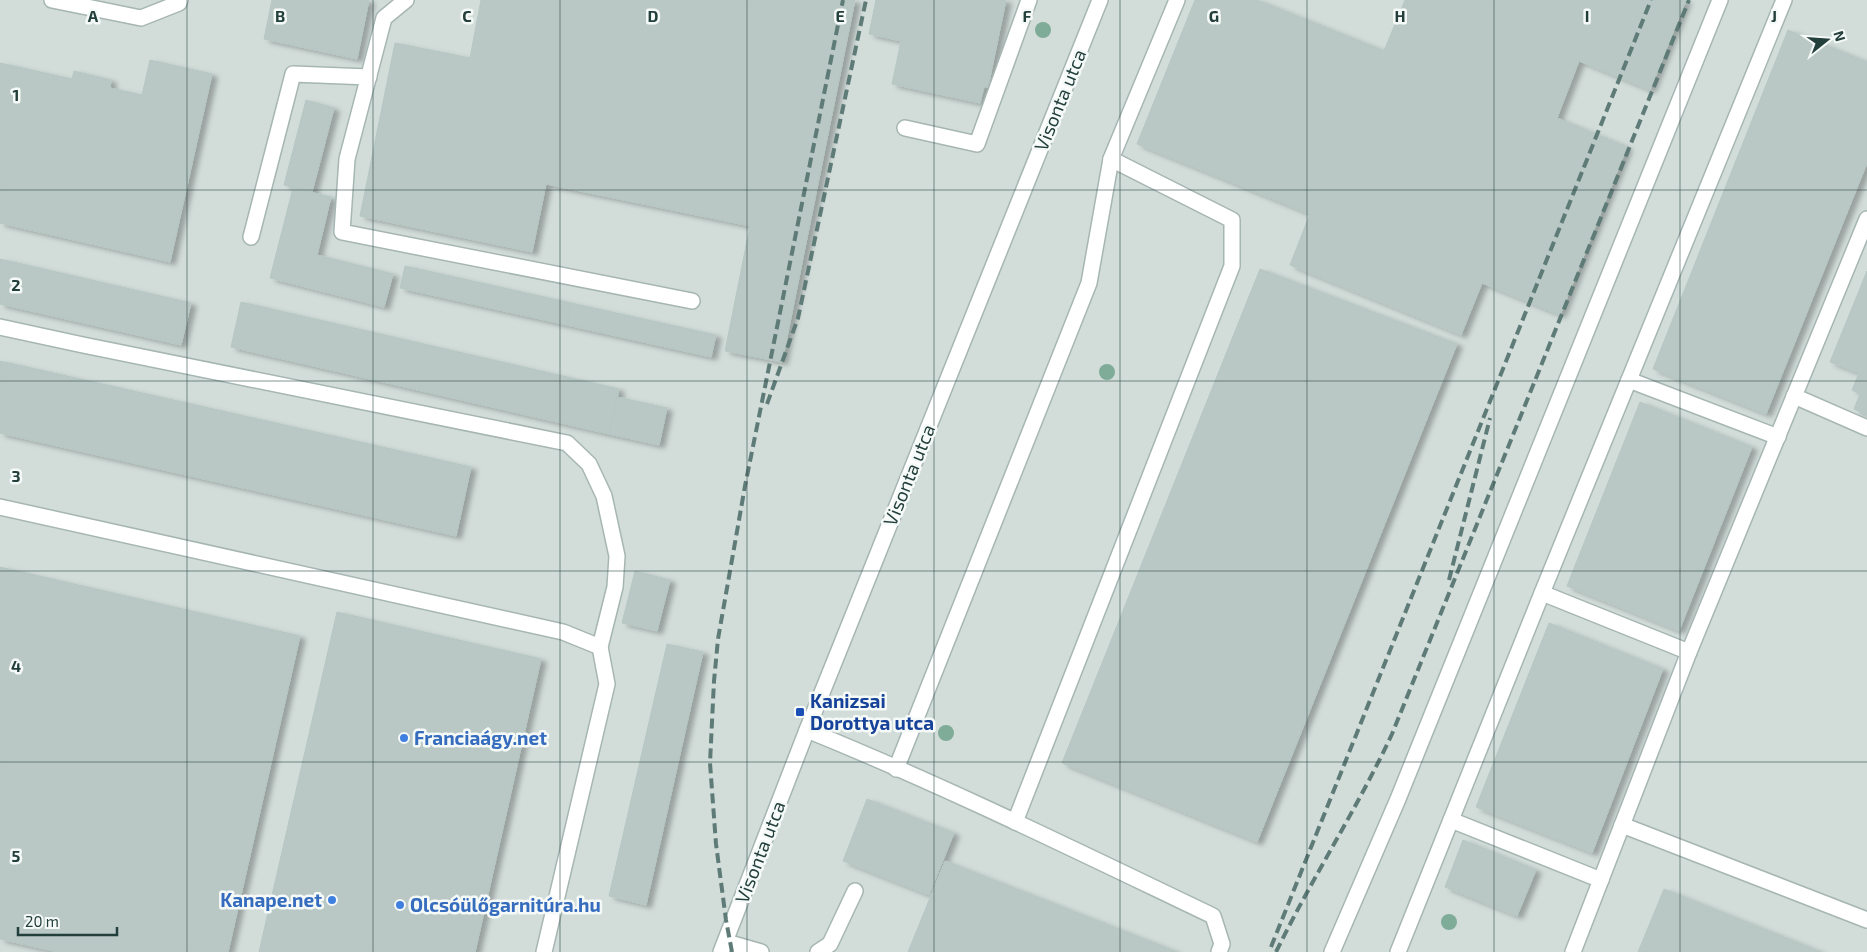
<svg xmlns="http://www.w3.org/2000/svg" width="1867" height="952" font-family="'Exo 2',sans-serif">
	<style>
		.built { fill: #d2ddda }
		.building { fill: #b9c8c4; stroke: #b6c7c3; filter: url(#shadow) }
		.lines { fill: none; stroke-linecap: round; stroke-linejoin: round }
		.minor-casing { stroke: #a6b6b3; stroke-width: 18 }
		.minor { stroke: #fff; stroke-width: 15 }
		.rail { stroke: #5e7b77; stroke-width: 4; stroke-dasharray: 10 5; stroke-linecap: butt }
		.tree { fill: #7fac98 }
		.grid { fill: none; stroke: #233f3c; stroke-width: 1; stroke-opacity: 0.55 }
		.transit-dot { fill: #1a4fb4; stroke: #f5faf8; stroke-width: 2 }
		.shop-dot { fill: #3f7fe0; stroke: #f5faf8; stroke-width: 2 }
		.labels { text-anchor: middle; stroke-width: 5; stroke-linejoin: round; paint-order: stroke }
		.street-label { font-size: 19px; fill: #233f3c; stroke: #f5faf8 }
		.transit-label { font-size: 19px; font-weight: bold; fill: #164399; stroke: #f5faf8; text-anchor: start }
		.shop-label { font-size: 19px; font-weight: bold; fill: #366cbe; stroke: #f5faf8; text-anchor: start }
		.grid-label { font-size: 16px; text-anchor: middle; font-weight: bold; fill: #233f3c; stroke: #f5faf8; stroke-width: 5; stroke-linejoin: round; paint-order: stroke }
	</style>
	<defs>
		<filter id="shadow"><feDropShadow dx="5.5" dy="3" stdDeviation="2.5" flood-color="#0004"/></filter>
	</defs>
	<rect width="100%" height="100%" fill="#e4eeeb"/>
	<rect class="built" x="0" y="0" width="1867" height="952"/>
	<g class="building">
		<polygon points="272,0 369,0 357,59 264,39"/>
		<polygon points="481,0 855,0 782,362 725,351 750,226 546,184 532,252 360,216 395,43 470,58"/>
		<polygon points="876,0 1006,0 988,87 984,87 980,103 892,84 901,41 869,34"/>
		<polygon points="1195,0 1257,0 1384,51 1405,0 1686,0 1650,90 1579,61 1557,118 1627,147 1560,315 1482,283 1461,335 1290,265 1310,214 1137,144"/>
		<polygon points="1788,30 1867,62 1867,163 1766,414 1653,369"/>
		<polygon points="150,60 212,74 170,262 0,223 0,63 72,79 74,71 111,80 110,88 142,95"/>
		<polygon points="306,100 334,108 312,192 284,185"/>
		<polygon points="293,188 331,197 317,255 393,274 384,307 270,278"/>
		<polygon points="0,259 191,303 181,345 0,304"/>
		<polygon points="405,266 571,303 567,325 400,288"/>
		<polygon points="1260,269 1457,344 1257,842 1062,763"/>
		<polygon points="1867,271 1867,415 1854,409 1860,394 1852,390 1859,373 1830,362"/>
		<polygon points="241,302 619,389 609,434 231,347"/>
		<polygon points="571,303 716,335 711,357 567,325"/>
		<polygon points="0,361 471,467 456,536 0,433"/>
		<polygon points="617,397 667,408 659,445 609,434"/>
		<polygon points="1640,402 1752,447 1679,631 1567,586"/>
		<polygon points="0,567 300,636 228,952 58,952 0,939"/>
		<polygon points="635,571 670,580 657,631 622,623"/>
		<polygon points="337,612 541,659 475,952 259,952"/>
		<polygon points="1549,623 1663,669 1592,853 1476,807"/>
		<polygon points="667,644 703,652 646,905 609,896"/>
		<polygon points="867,799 954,833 929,895 843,861"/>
		<polygon points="1463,840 1536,870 1517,916 1445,887"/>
		<polygon points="945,861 1177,952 908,952"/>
		<polygon points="1664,889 1821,952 1638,952"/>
	</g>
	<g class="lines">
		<g class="minor-casing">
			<g id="minor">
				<polyline points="52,0 141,18 179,3 180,0"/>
				<polyline points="406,0 384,18 347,159 342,232 692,301"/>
				<polyline points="905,128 977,144 1029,0"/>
				<polyline points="251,237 293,74 369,77"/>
				<polyline points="0,327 83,345 567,443 589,464 604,496 617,556 615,587 600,647"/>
				<polyline points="1629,380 1778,437"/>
				<polyline points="1794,396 1867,428"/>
				<polyline points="0,507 563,632 600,647 607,684 544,952"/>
				<polyline points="1542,593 1689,652"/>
				<path d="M807 730C945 786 1079 852 1213 916L1222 944 1219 952"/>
				<polyline points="896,769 1089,283 1111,159 1177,0"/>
				<polyline points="1451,820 1601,880"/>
				<polyline points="1015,822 1232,266 1232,220 1111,159"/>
				<polyline points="1622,825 1867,920"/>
				<polyline points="726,942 761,952"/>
				<polyline points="721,952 807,730 1100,0"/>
				<polyline points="818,952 830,944 855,891"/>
				<polyline points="1332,952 1398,799 1720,0"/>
				<polyline points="1398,952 1542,593 1784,0"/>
				<polyline points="1573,952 1689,652 1867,219"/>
			</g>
		</g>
		<use href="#minor" class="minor"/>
		<g class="rail">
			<polyline points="767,404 798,318 866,0"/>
			<polyline points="1449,580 1490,418"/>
			<polyline points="1271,947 1651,0"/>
			<polyline points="732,952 726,920 716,844 710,763 714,681 718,639 745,486 843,0"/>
			<path d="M1276 952C1312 878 1357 809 1392 734L1689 0"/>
		</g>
	</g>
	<g class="tree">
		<circle cx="1043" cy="30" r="8"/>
		<circle cx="1107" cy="372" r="8"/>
		<circle cx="946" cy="733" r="8"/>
		<circle cx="1449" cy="922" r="8"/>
	</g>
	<path class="grid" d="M187 0V952M373 0V952M560 0V952M747 0V952M934 0V952M1120 0V952M1307 0V952M1494 0V952M1680 0V952M0 190H1867M0 381H1867M0 571H1867M0 762H1867"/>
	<rect class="transit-dot" x="795" y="707" width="10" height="10" rx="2.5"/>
	<g class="shop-dot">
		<circle cx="404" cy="738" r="5"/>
		<circle cx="332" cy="900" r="5"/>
		<circle cx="400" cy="905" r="5"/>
	</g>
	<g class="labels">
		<g class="street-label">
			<text transform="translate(1060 100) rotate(-68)" y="7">Visonta utca</text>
			<text transform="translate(909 475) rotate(-68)" y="7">Visonta utca</text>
			<text transform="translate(760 852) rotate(-69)" y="7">Visonta utca</text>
		</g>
		<g class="transit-label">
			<text x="810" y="708">Kanizsai<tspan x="810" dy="22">Dorottya utca</tspan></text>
		</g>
		<g class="shop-label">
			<text x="414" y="745">Franciaágy.net</text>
			<text x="322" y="907" text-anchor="end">Kanape.net</text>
			<text x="410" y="912">Olcsóülőgarnitúra.hu</text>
		</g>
	</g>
	<g class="grid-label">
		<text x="93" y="22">A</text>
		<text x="280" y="22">B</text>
		<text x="467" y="22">C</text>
		<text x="653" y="22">D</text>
		<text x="840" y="22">E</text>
		<text x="1027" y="22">F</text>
		<text x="1214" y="22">G</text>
		<text x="1400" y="22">H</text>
		<text x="1587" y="22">I</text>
		<text x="1774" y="22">J</text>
		<text x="16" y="101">1</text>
		<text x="16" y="291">2</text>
		<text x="16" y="482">3</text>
		<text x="16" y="672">4</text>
		<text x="16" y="862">5</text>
	</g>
	<g transform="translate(1827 40) rotate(73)" stroke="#f5faf8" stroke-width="4" paint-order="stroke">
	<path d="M0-4L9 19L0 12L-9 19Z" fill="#233f3c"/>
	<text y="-8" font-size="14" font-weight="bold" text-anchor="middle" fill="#233f3c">N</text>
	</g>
	<path d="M18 927v8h99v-8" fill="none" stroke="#233f3c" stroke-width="2.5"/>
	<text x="25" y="927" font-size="15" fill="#233f3c" stroke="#f5faf8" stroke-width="4" paint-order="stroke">20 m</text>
</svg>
